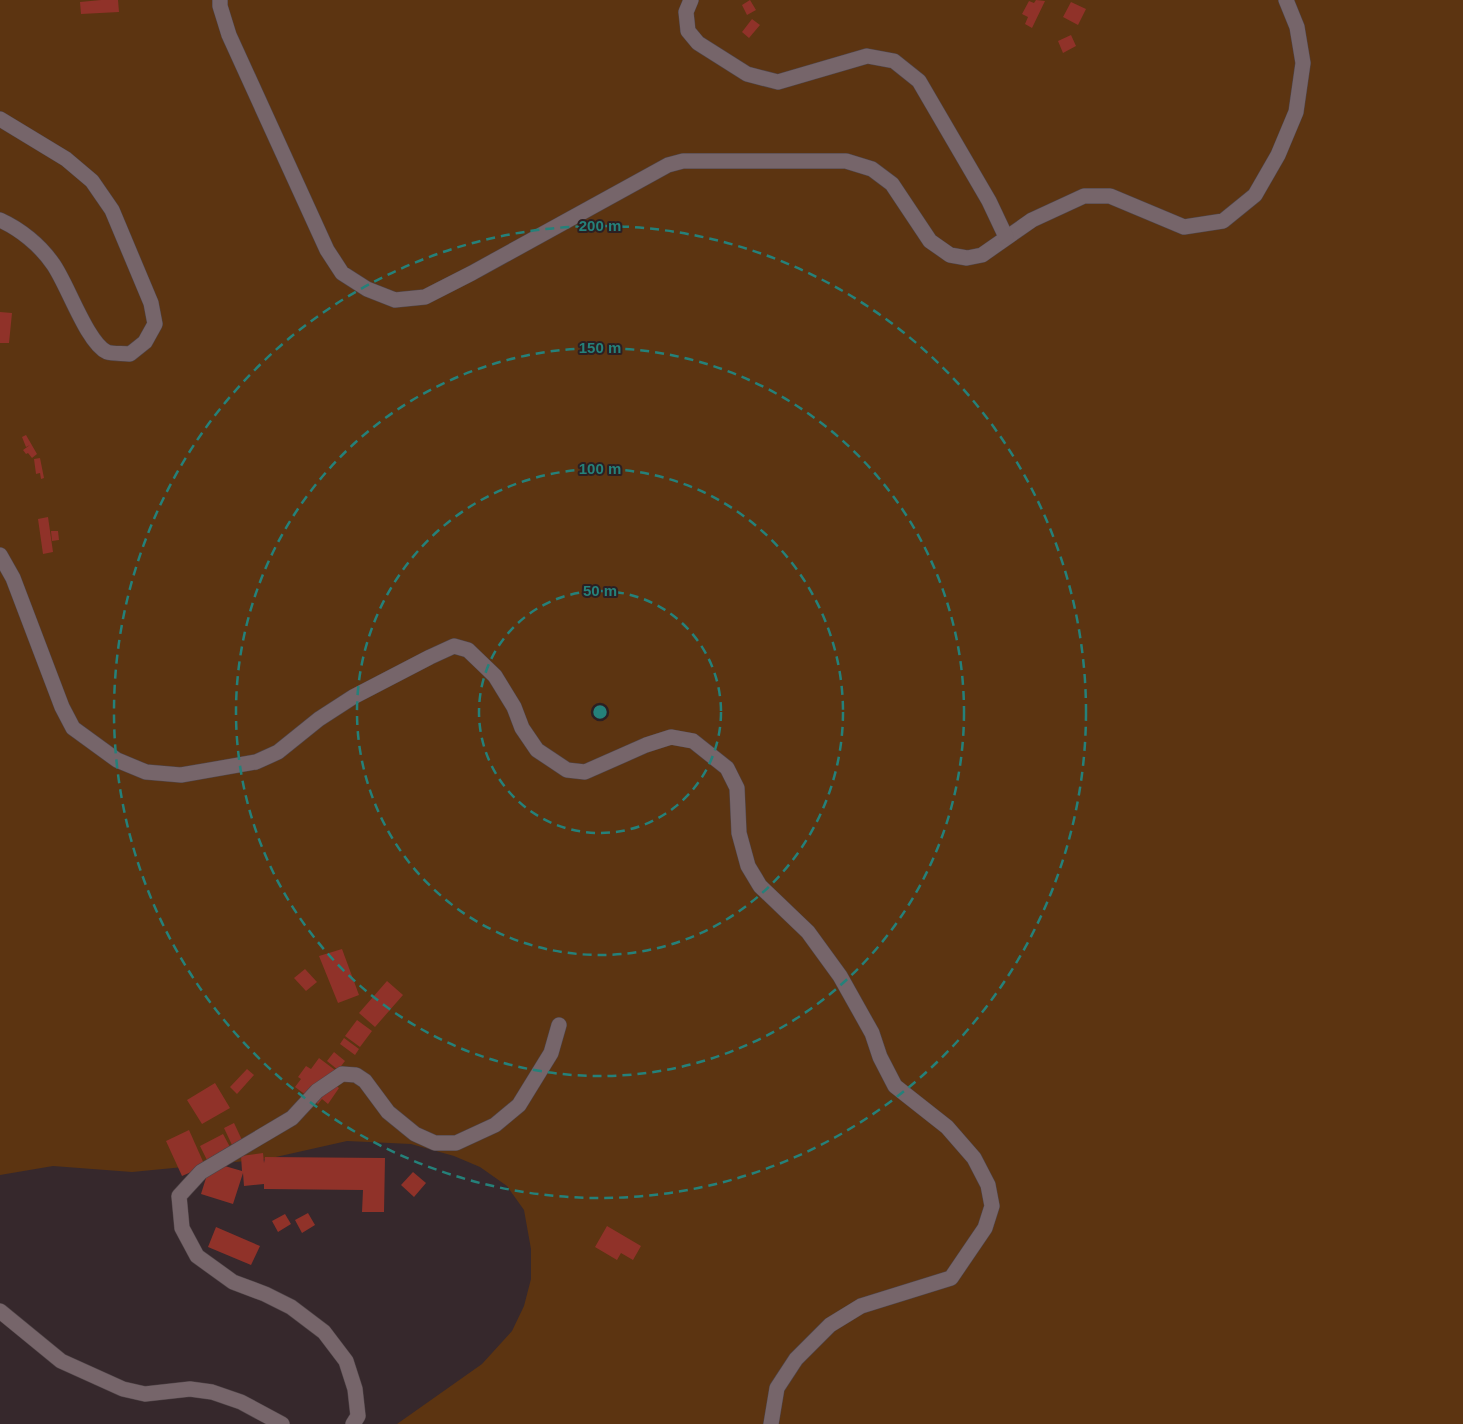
<svg xmlns="http://www.w3.org/2000/svg" width="1463" height="1424" font-family="Helvetica,sans-serif">
	<style>
		.green { fill: #5c3411 }
		.building { fill: #903229 }
		.lines { fill: none; stroke-linecap: round; stroke-linejoin: round }
		.minor-casing { stroke: #4f4447; stroke-width: 16 }
		.minor { stroke: #76656a; stroke-width: 15 }
		.ring { fill: none; stroke: #25817a; stroke-width: 2.5; stroke-dasharray: 9 6 }
		.centre { fill: #25817a; stroke: #2c1f22; stroke-width: 2.5 }
		.ring-label { font-size: 15px; text-anchor: middle; font-weight: bold; fill: #25817a; stroke: #2c1f22; stroke-width: 4; stroke-linejoin: round; paint-order: stroke }
	</style>
	<rect width="100%" height="100%" fill="#36282c"/>
	<polygon class="green" points="0,0 1463,0 1463,1424 397,1424 482,1364 512,1331 524,1306 531,1279 531,1249 524,1210 507,1186 480,1167 454,1156 411,1144 347,1141 267,1159 132,1172 53,1166 0,1175"/>
	<g class="building">
		<polygon points="101,0 118,0 119,12 81,14 80,2"/>
		<polygon points="750,0 756,10 747,15 742,5"/>
		<polygon points="1036,0 1045,1 1032,28 1025,24 1028,17 1022,14 1029,1 1034,3"/>
		<polygon points="1071,2 1086,9 1078,25 1063,17"/>
		<polygon points="752,19 760,25 749,38 742,32"/>
		<polygon points="1071,35 1076,46 1063,53 1058,41"/>
		<polygon points="0,312 12,313 9,343 0,343"/>
		<polygon points="26,435 37,454 32,458 28,453 26,454 23,450 30,445 26,447 22,437"/>
		<polygon points="40,458 44,478 41,479 40,473 36,474 34,459"/>
		<polygon points="48,517 53,552 43,554 38,519"/>
		<polygon points="51,531 58,531 59,540 52,541"/>
		<polygon points="342,949 359,995 338,1003 319,956"/>
		<polygon points="305,969 317,982 306,991 294,978"/>
		<polygon points="387,981 403,995 375,1027 359,1013"/>
		<polygon points="357,1020 372,1031 360,1047 345,1036"/>
		<polygon points="344,1038 359,1049 355,1055 340,1044"/>
		<polygon points="334,1052 345,1061 338,1070 327,1061"/>
		<polygon points="319,1058 339,1073 332,1083 339,1088 328,1104 322,1099 318,1104 295,1087 301,1079 298,1077 306,1066 311,1069"/>
		<polygon points="247,1069 254,1075 237,1094 230,1087"/>
		<polygon points="215,1083 230,1108 202,1124 187,1100"/>
		<polygon points="234,1123 242,1140 232,1145 224,1128"/>
		<polygon points="189,1130 205,1166 182,1176 166,1141"/>
		<polygon points="223,1134 230,1147 224,1149 227,1155 207,1160 200,1146"/>
		<polygon points="263,1153 264,1163 265,1157 385,1158 384,1212 362,1212 363,1190 264,1189 264,1184 244,1186 243,1173 233,1204 201,1194 211,1162 242,1171 241,1156"/>
		<polygon points="413,1172 426,1183 414,1197 401,1185"/>
		<polygon points="308,1213 315,1225 302,1233 295,1220"/>
		<polygon points="285,1214 291,1224 278,1232 272,1221"/>
		<polygon points="607,1226 641,1246 633,1260 621,1253 617,1260 595,1247"/>
		<polygon points="216,1227 260,1246 251,1265 208,1247"/>
	</g>
	<g class="lines">
		<g class="minor-casing">
			<g id="minor">
				<polyline points="220,0 220,6 229,35 327,250 342,273 367,289 395,300 425,297 472,273 668,165 683,161 846,161 872,169 892,184 930,241 950,255 967,258 982,255 1032,220 1084,196 1110,196 1184,227 1223,221 1255,195 1278,155 1296,112 1303,63 1297,27 1286,0"/>
				<polyline points="691,0 686,12 688,31 698,43 747,74 778,82 867,56 894,61 919,81 989,201 1006,237"/>
				<path d="M0 119 66 159 92 181 112 210 151 303 155 324 145 342 130 354C123 353 113 354 107 352 87 343 67 283 53 264 40 245 20 229 0 220"/>
				<polyline points="0,555 13,578 62,707 73,728 117,760 146,772 181,775 256,762 278,752 319,719 353,697 430,657 454,646 468,650 495,676 514,707 522,728 537,750 567,770 585,772 646,745 671,737 693,741 727,768 737,788 739,833 748,866 760,886 808,932 840,976 872,1033 880,1057 895,1086 947,1127 974,1158 988,1185 992,1206 985,1228 951,1278 861,1306 830,1325 796,1359 777,1388 771,1424"/>
				<polyline points="0,1311 61,1361 123,1389 145,1394 190,1389 212,1392 241,1402 282,1424"/>
				<polyline points="353,1424 358,1416 355,1389 346,1361 324,1332 291,1307 265,1294 233,1282 197,1256 182,1228 179,1196 201,1172 292,1118 317,1091 342,1074 356,1075 365,1081 388,1112 415,1134 435,1143 456,1143 495,1125 519,1105 551,1053 559,1025"/>
			</g>
		</g>
		<use href="#minor" class="minor"/>
	</g>
	<g class="ring">
		<circle cx="600" cy="712" r="121"/>
		<circle cx="600" cy="712" r="243"/>
		<circle cx="600" cy="712" r="364"/>
		<circle cx="600" cy="712" r="486"/>
	</g>
	<circle cx="600" cy="712" r="8" class="centre"/>
	<g class="ring-label">
		<text x="600" y="231">200 m</text>
		<text x="600" y="353">150 m</text>
		<text x="600" y="474">100 m</text>
		<text x="600" y="596">50 m</text>
	</g>
</svg>
